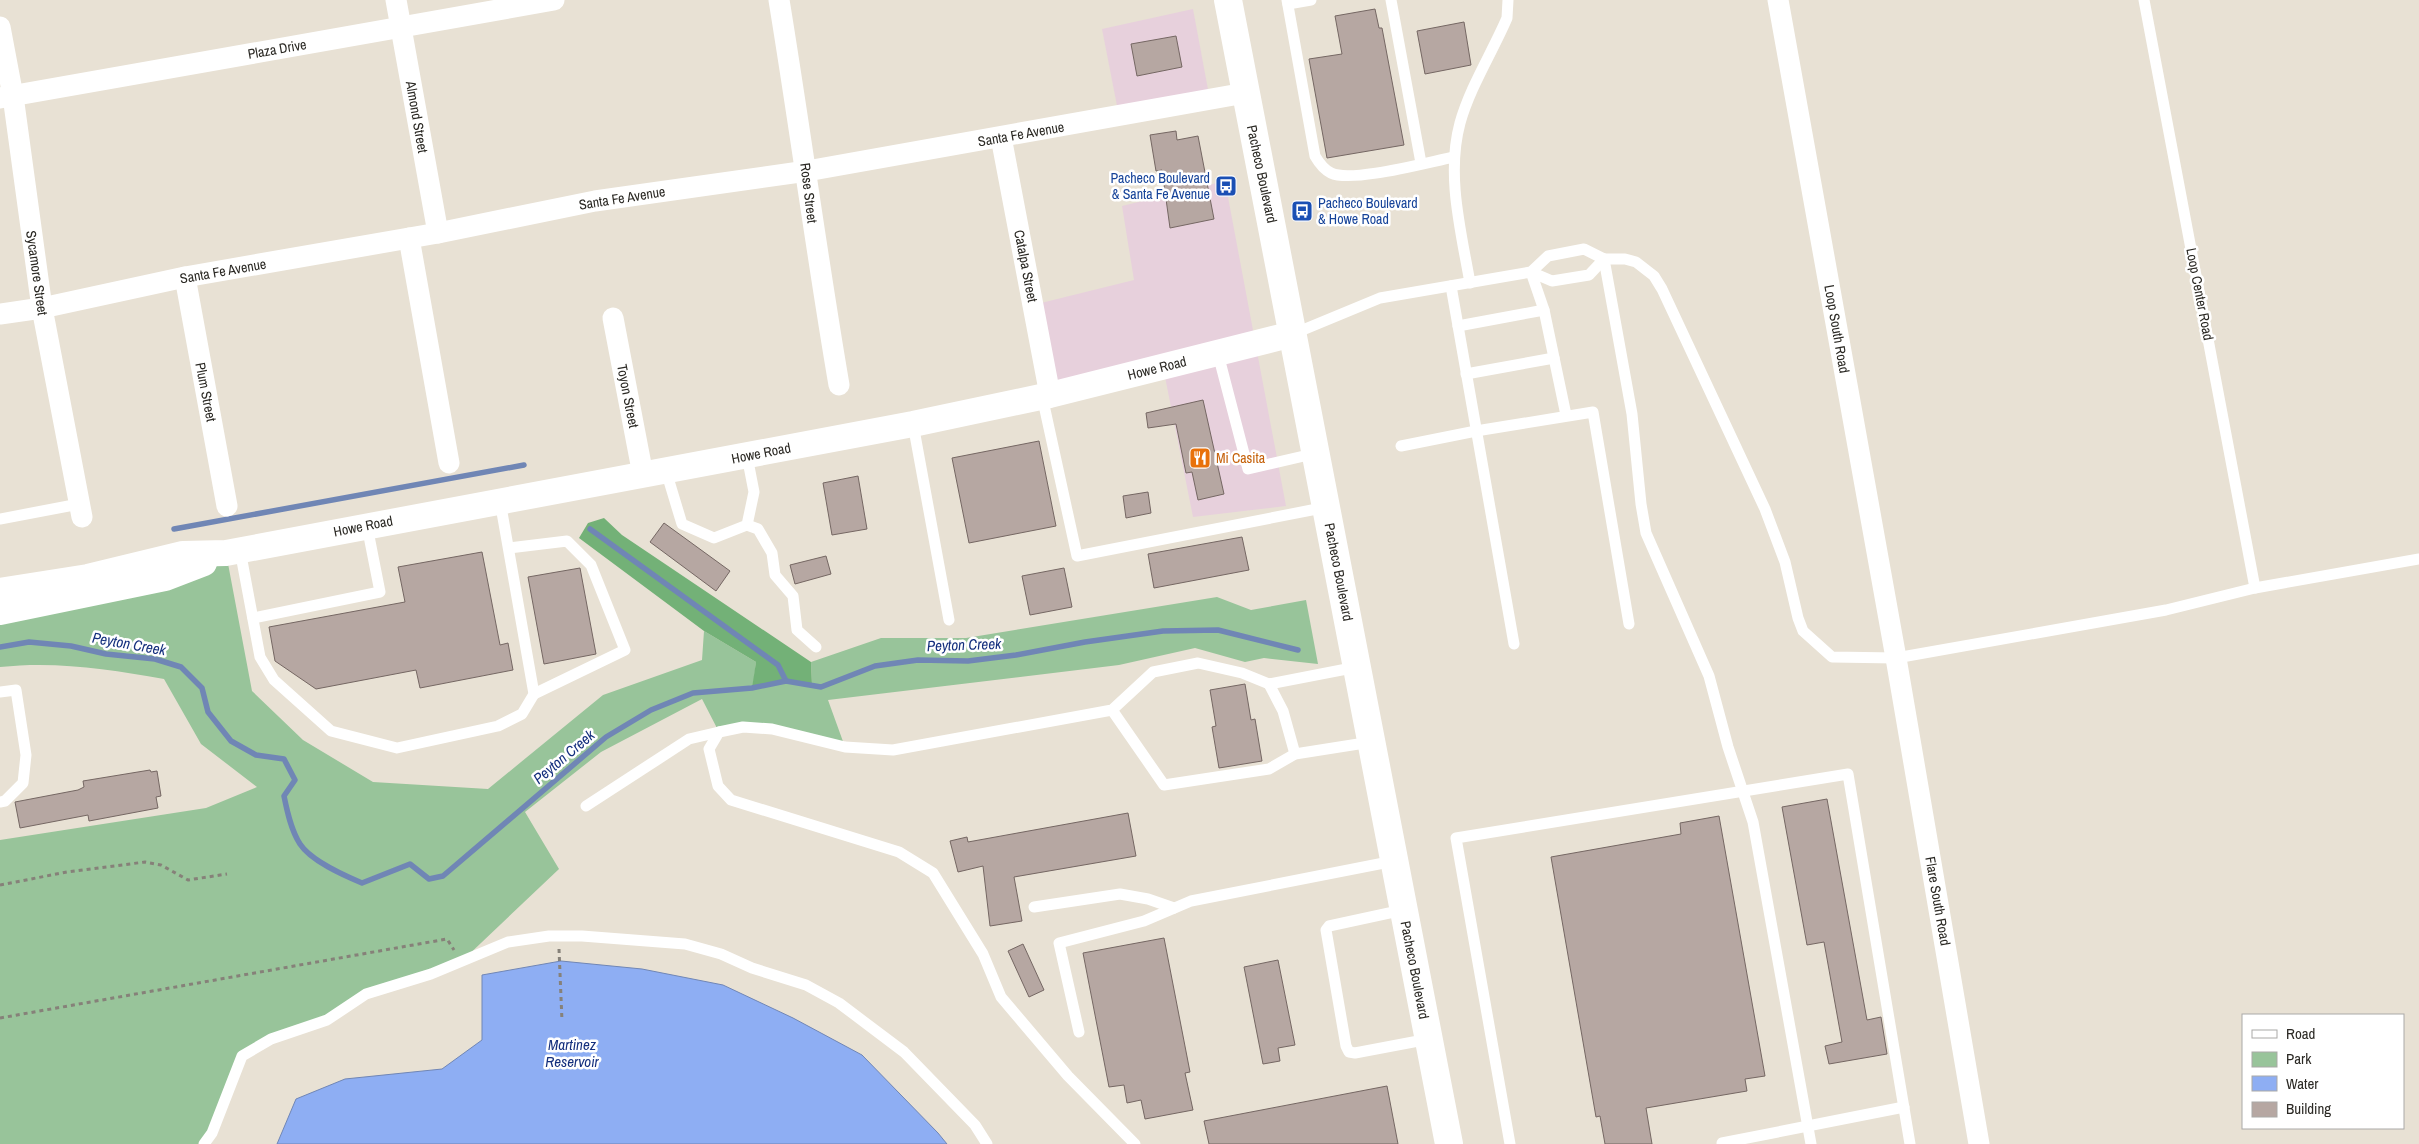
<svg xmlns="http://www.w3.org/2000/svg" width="2419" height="1144" font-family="'Archivo Narrow',sans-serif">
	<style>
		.commercial { fill: #e7d0dc }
		.green { fill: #98c49a }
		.forest { fill: #73b177 }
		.water { fill: #8eaef3; stroke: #7086b5 }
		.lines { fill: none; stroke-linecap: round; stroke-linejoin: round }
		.stream { stroke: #7086b5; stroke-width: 5.5 }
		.building { fill: #b6a7a2; stroke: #756763 }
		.path { stroke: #868179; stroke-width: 3; stroke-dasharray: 4 4; stroke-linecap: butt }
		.service { stroke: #fff; stroke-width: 11 }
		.minor { stroke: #fff; stroke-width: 21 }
		.tertiary { stroke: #fff; stroke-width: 26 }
		.secondary { stroke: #fff; stroke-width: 28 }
		.labels { text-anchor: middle; stroke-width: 5; stroke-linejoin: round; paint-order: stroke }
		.street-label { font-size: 14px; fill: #2b2924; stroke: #fff }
		.transit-label { font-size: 14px; fill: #164399; stroke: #fff; text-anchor: end }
		.food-label { font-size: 14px; fill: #c56008; stroke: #fff; text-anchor: start }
		.water-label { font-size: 15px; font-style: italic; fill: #142f7d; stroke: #fff }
	</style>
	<rect width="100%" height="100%" fill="#e8e1d4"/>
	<g class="commercial">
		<polygon points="1193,9 1210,100 1119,116 1102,29"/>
		<polygon points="1225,181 1286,506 1193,517 1163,367 1050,395 1033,305 1134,280 1122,206"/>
	</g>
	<path class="green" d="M226 553 252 691 303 740 373 782 488 789 603 695 702 660 704 631 756 662 753 688 786 681 812 685 811 662 881 638H966L1217 597 1251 610 1306 600 1318 664 1264 658 1245 662 1195 648 1119 665 828 700 845 747 772 729 719 732 702 699 601 752 525 812 559 869 462 961 367 994 327 1020 242 1056 204 1144H0V840L206 808 257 787 201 744 164 679C109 669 56 661 0 667V612Z"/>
	<polygon class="forest" points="604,518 622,535 811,662 812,685 786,681 752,688 756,662 704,631 579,538 588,523"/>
	<polygon class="water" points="561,961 642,969 723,985 793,1018 862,1055 938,1133 947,1144 277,1144 296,1099 345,1079 442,1069 482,1040 482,975"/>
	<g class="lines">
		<g class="stream">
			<polyline points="174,529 524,465"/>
			<polyline points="590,529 778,665 786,681"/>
			<path d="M0 647 29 642 71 646 106 654 155 659 181 667 202 688 208 712 231 741 256 755 284 759 295 780 284 796C287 811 291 830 300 844 311 861 343 875 362 883L410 864 429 879 443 876 606 737 651 710 693 693 752 688 786 681 821 687 875 666 918 660 968 661 1016 655 1085 642 1163 631 1218 630 1298 650"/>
		</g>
	</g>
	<g class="building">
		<polygon points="1375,9 1379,28 1382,28 1404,145 1327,158 1309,59 1342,54 1335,16"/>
		<polygon points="1464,22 1471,65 1425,74 1417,31"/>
		<polygon points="1176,36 1182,67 1137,76 1131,44"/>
		<polygon points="1176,131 1177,140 1198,136 1214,219 1170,228 1162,170 1156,171 1150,135"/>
		<polygon points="1203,400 1224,494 1198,500 1192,472 1186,473 1176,424 1148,428 1146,413"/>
		<polygon points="1039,441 1056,526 969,543 952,458"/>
		<polygon points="858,476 867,529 832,535 823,483"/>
		<polygon points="1148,492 1151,513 1126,518 1123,496"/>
		<polygon points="664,523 730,571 716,591 650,542"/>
		<polygon points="1242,537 1249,570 1154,588 1148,554"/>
		<polygon points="482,552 500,645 508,643 513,670 420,688 416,670 316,689 275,661 269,627 405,602 398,567"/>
		<polygon points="826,556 831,574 795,584 790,565"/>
		<polygon points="580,568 596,654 544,664 528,577"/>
		<polygon points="1064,568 1072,607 1030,615 1022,576"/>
		<polygon points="1245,684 1251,720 1255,719 1262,761 1219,768 1212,727 1216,726 1210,690"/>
		<polygon points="150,770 151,772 157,771 161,796 156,797 158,808 89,821 88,815 20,828 15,802 78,790 84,787 83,781"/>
		<polygon points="1827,799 1867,1020 1881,1017 1887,1054 1829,1064 1825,1046 1842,1042 1824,942 1807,945 1782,807"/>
		<polygon points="1128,813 1136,856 1014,877 1022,921 990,926 983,866 958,872 950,841 967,837 968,842"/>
		<polygon points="1719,816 1765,1076 1745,1079 1747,1091 1646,1108 1652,1144 1605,1144 1600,1116 1596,1117 1551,857 1681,834 1680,823"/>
		<polygon points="1164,938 1190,1072 1185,1073 1193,1110 1145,1119 1141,1100 1127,1103 1124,1085 1109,1087 1083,953"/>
		<polygon points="1023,944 1044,990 1029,997 1008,951"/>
		<polygon points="1278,960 1295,1045 1278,1048 1280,1061 1263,1064 1244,967"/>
		<polygon points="1387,1086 1398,1144 1209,1144 1204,1121"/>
	</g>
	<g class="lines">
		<g class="path">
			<polyline points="0,885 67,872 145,862 161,865 188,880 227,874"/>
			<polyline points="559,949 562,1021"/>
			<polyline points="0,1018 447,939 454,950"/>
		</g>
		<g class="service">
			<path d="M1287 0 1315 156C1319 163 1323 169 1331 173 1352 183 1428 162 1454 157"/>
			<polyline points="1391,0 1421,163"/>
			<polyline points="2144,0 2255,588"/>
			<polyline points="1288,4 1311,0"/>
			<polyline points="1604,259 1632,414 1641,504 1646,533 1709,676 1728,747 1753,822 1811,1144"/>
			<polyline points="1531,272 1544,310 1566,415"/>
			<polyline points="1531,272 1552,281 1589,275 1604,259"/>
			<path d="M1470 283C1461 231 1446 175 1460 123 1470 87 1492 53 1507 18L1508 0"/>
			<polyline points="1451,286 1514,644"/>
			<polyline points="1458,326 1544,310"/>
			<polyline points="1293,334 1380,298 1531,272 1548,256 1584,249 1604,259 1625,259 1636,262 1654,276 1662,289 1765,509 1785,562 1798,618 1803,631 1832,657 1896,658 2166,610 2255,588 2419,559"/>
			<polyline points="1218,354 1248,469 1317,453"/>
			<polyline points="1466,374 1554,358"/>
			<polyline points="1042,396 1077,556 1327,507"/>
			<polyline points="913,424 949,620"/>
			<polyline points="1401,446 1476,431 1593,412 1629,624"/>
			<polyline points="666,471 682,524 714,538 747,525 754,492 747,456"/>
			<polyline points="0,519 79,504"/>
			<polyline points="747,525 758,529 772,553 775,575 793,596 797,630 816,647"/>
			<polyline points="509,548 567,541 591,565 625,650 534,694"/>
			<polyline points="240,550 260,657 274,680 331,731 397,748 498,726 522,714 534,694 500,501"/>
			<polyline points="253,618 380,592 367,526"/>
			<polyline points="1269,684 1283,711 1295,754"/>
			<polyline points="0,692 16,690 26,755 23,783 5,801 0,802"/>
			<polyline points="1112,710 1164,785 1269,769 1295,754 1371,742"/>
			<polyline points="586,806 689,739 719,732"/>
			<polyline points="1034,907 1120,894 1148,899 1174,908"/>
			<polyline points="1403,910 1329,926 1326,930 1346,1046 1349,1052 1355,1053 1429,1039"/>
			<polyline points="1079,1032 1059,943 1144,921 1191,901 1394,861"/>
			<polyline points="1722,1143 1904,1107"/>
			<polyline points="204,1144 212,1133 242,1056 271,1039 327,1020 366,994 431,974 508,942 549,936 582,936 685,944 721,954 752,968 806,985 839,1003 904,1052 975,1125 987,1144"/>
			<polyline points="1135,1144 1068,1076 1001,997 983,954 933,873 899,852 731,800 718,786 709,749 719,732 743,727 772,729 845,747 893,750 1112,710 1153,672 1198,663 1242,673 1269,684 1357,667"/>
			<polyline points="1510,1144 1456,838 1848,774 1910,1144"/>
		</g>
		<g class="minor">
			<polyline points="396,0 438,233"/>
			<path d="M779 0C800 128 817 257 839 385"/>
			<polyline points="1778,0 1896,658 1979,1144"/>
			<polyline points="0,27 13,96 42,308 82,517"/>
			<polyline points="0,98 554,0"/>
			<polyline points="1001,137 1050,395"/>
			<polyline points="409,238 449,463"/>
			<polyline points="185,277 227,506"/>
			<polyline points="0,314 42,308 185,277 438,233 595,201 807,171 1245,93"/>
			<polyline points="613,318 643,475"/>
		</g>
		<g class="tertiary">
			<polyline points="0,591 88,577 183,554 226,553 913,424 1050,395 1293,334"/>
			<polyline points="0,612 165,578 204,563"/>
		</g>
		<polyline class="secondary" points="1228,0 1449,1144"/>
	</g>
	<defs>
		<g id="bus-square" transform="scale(1.125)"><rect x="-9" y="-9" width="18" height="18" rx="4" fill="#1a4fb4" stroke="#fff"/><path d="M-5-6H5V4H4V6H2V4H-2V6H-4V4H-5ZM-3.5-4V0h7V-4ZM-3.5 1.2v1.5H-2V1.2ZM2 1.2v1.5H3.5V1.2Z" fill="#fff"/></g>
		<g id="restaurant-square" transform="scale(1.125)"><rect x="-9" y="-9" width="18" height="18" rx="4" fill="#e8710a" stroke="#fff"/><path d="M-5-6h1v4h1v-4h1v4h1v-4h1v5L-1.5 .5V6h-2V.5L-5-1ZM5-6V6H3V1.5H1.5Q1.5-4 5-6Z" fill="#fff"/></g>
	</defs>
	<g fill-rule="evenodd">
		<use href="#bus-square" x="1226" y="186"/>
		<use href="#bus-square" x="1302" y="211"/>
		<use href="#restaurant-square" x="1200" y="458"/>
	</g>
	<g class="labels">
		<g class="street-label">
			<text transform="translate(277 49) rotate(-10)" y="5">Plaza Drive</text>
			<text transform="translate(417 117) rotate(80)" y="5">Almond Street</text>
			<text transform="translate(1021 134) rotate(-10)" y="5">Santa Fe Avenue</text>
			<text transform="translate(1262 174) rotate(78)" y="5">Pacheco Boulevard</text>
			<text transform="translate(809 193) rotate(83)" y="5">Rose Street</text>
			<text transform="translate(622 198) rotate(-9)" y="5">Santa Fe Avenue</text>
			<text transform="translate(1026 266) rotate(79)" y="5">Catalpa Street</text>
			<text transform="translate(223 271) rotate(-10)" y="5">Santa Fe Avenue</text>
			<text transform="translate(37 273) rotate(82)" y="5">Sycamore Street</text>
			<text transform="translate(2200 294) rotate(79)" y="5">Loop Center Road</text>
			<text transform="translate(1837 329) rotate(80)" y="5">Loop South Road</text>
			<text transform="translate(1157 368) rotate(-14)" y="5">Howe Road</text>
			<text transform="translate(206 392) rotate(79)" y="5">Plum Street</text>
			<text transform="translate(628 396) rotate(79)" y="5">Toyon Street</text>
			<text transform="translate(761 453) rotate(-11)" y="5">Howe Road</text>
			<text transform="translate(363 526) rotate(-11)" y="5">Howe Road</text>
			<text transform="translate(1339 572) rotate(79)" y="5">Pacheco Boulevard</text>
			<text transform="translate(1938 901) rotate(80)" y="5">Flare South Road</text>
			<text transform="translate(1415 970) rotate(79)" y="5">Pacheco Boulevard</text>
		</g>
		<g class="transit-label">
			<text x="1210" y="183">Pacheco Boulevard<tspan x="1210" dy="16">&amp; Santa Fe Avenue</tspan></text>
			<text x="1318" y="208" text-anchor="start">Pacheco Boulevard<tspan x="1318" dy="16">&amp; Howe Road</tspan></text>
		</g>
		<g class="food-label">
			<text x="1216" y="463">Mi Casita</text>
		</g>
		<g class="water-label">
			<text transform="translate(129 644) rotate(10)" y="5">Peyton Creek</text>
			<text transform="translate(964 645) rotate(-2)" y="5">Peyton Creek</text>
			<text transform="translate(564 757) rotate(-40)" y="5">Peyton Creek</text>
			<text x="572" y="1050">Martinez<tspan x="572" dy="17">Reservoir</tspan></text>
		</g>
	</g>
	<rect x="2242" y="1014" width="162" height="115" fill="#ffffff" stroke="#aaa9a7"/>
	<rect x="2252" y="1030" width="25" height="8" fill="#ffffff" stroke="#aaa9a7"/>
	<text x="2286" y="1039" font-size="15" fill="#2b2924">Road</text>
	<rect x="2252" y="1052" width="25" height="15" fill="#98c49a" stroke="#aaa9a7"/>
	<text x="2286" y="1064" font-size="15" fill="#2b2924">Park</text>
	<rect x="2252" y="1076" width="25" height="15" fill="#8eaef3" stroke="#aaa9a7"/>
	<text x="2286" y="1089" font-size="15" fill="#2b2924">Water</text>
	<rect x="2252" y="1102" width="25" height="15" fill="#b6a7a2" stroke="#aaa9a7"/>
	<text x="2286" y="1114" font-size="15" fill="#2b2924">Building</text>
</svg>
